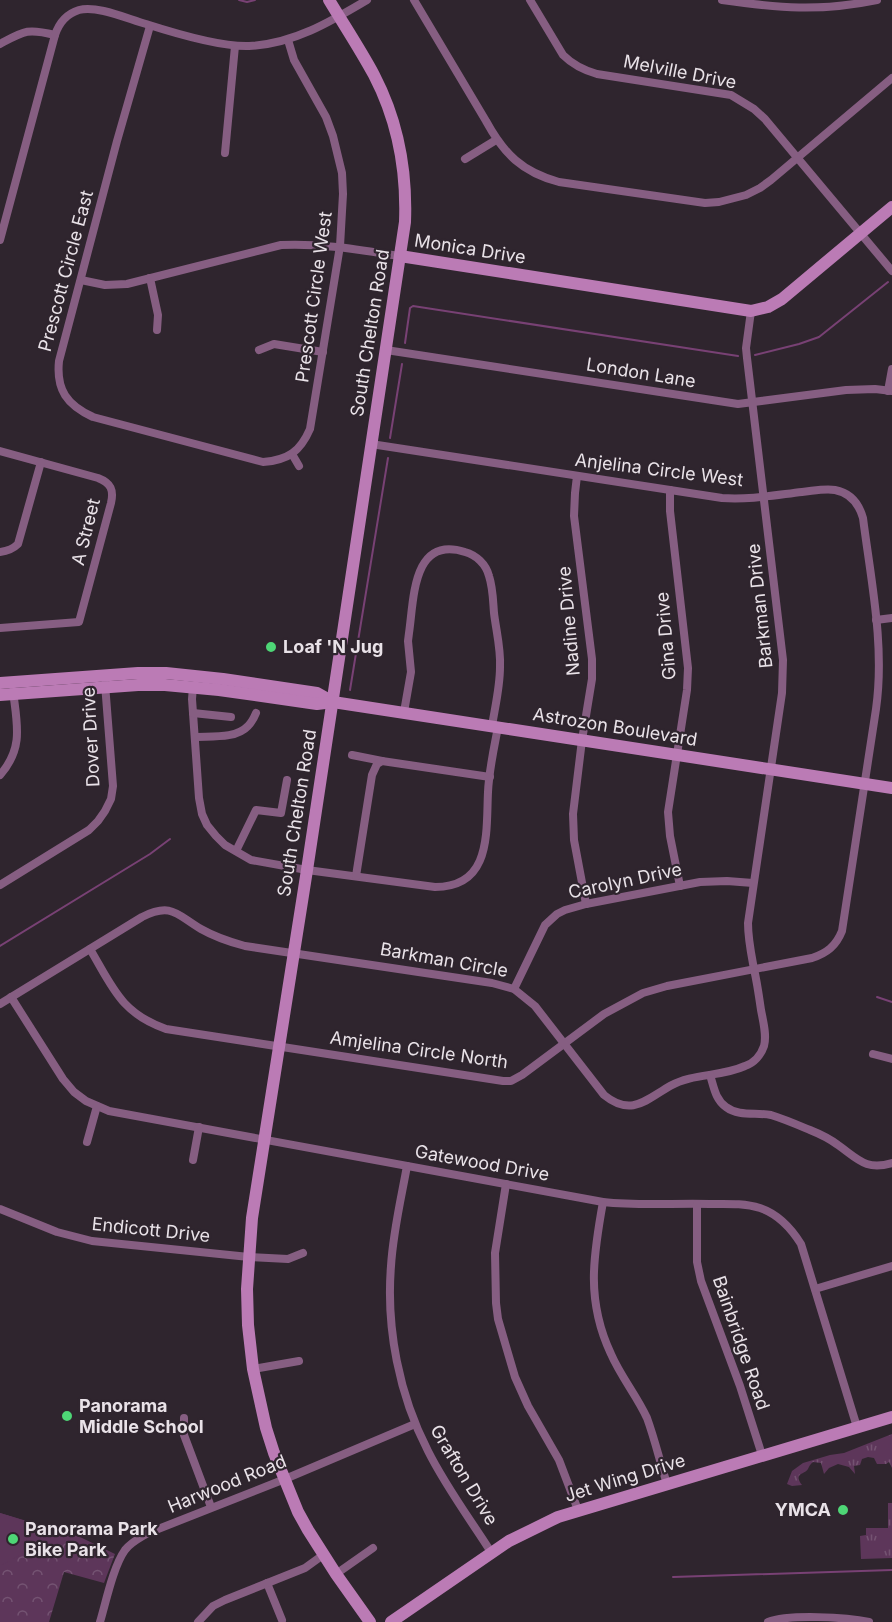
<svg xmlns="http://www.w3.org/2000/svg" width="892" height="1622" font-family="Inter,sans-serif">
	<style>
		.grass { fill: url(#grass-tufts) }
		.park { fill: url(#park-crowns) }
		.pitch { fill: #5d365a }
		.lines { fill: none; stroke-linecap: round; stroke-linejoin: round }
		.stream { stroke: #784174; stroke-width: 2 }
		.street { stroke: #865e82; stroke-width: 8 }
		.secondary { stroke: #bb7bb5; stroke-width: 12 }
		.poi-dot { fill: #4ed676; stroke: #2f252e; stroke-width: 2 }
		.labels { text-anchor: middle; stroke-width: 4.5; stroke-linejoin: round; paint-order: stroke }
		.street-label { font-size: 18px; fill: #e9e2e8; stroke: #2f252e }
		.poi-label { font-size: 18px; font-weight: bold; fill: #e9e2e8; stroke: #2f252e; text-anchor: start }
	</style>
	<defs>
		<pattern id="grass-tufts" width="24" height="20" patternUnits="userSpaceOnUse" patternTransform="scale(1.5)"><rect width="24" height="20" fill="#5d365a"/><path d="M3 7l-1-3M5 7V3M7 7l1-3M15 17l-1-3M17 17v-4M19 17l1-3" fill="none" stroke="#745372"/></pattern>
		<pattern id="park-crowns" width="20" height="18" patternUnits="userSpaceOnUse" patternTransform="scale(1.5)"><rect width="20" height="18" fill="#5d365a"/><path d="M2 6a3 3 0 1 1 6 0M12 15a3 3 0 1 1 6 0" fill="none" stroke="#745372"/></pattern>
	</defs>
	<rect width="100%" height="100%" fill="#2f252e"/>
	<g class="grass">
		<path d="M892 1434V1468L889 1462 886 1464H877L874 1458 868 1457 862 1459 860 1465 854 1466 855 1474 849 1467 838 1464 829 1468 824 1474 821 1463 813 1462C810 1464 809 1467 808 1469 804 1475 793 1473 802 1485L792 1486 787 1484 792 1471 803 1463 830 1455 844 1453Z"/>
		<polygon points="888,1503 892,1503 892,1558 861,1559 860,1536 866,1535 866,1528 888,1528"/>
	</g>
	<polygon class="park" points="0,1513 80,1537 115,1554 104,1583 64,1572 49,1622 0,1622"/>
	<polygon class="pitch" points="0,1513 32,1523 22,1554 0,1566"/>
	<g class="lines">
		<g class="stream">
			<polyline points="239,0 247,2 255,0"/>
			<polyline points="405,343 410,308 413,306 738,356"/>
			<polyline points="755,355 799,344 819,337 888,282"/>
			<polyline points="390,438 402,364"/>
			<polyline points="350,690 388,458"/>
			<polyline points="0,946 150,854 170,839"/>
			<polyline points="877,997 892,1002"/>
			<polyline points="673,1577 892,1570"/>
		</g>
		<g class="street">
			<path d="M414 0 486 121C504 154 522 172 559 182L705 203 719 202 746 195 760 188 771 180 892 78"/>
			<path d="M530 0 563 55C573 65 583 70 597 74L731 95 754 109 765 119 892 271"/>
			<path d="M722 0C779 8 819 12 877 0"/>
			<path d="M150 26 117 141 59 361C56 390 67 405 93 417L263 462C288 460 300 452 310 429L340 246 343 194 342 173 333 136 326 117 294 60 288 40"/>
			<path d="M0 44C24 31 27 28 55 35"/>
			<polyline points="225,153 235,46"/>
			<polyline points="465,159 496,140"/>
			<path d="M0 240 55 35C59 23 66 14 79 10 97 5 128 19 146 24 174 33 220 47 249 46 293 44 330 22 367 0"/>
			<polyline points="150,278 158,315 157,330"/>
			<path d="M81 280 105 285 127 284 281 245C321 243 360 250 400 256"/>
			<polyline points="259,350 274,344 323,352"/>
			<polyline points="386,350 738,404 846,390 875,389 892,391"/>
			<polyline points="888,391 892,369"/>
			<path d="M0 451 98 478C111 483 114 490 111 503L79 622 0 628"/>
			<polyline points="292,454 299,466"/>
			<polyline points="577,476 575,493 574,516 592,659 592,679 582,740 573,814 574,840 586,904"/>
			<polyline points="670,490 670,511 688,668 687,690 668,812 670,836 680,886"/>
			<path d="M0 552C8 551 13 549 18 544L41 462"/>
			<polyline points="876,620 892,618"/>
			<path d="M193 687 192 699 199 798 202 814 207 825 216 836 225 845 251 860 307 870 435 887C492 887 486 832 488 792 489 770 494 748 498 727"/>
			<path d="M404 712 411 672 408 641 409 633C414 600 412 535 465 552 476 555 486 564 489 576 493 588 493 601 494 613 496 630 501 649 500 667 500 687 495 707 492 726"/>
			<polyline points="193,713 231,717"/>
			<path d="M195 737C211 736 236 739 248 726 251 723 254 718 256 713"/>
			<polyline points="352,755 382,761"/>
			<path d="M0 775C24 748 17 724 13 691"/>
			<polyline points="236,851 256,810 281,813 287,780"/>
			<polyline points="356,876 372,775 377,764 382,761 490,777"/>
			<polyline points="0,885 89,830 98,821 105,811 111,799 113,786 105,684"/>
			<path d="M90 949C113 988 121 1013 166 1029L503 1081H511L522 1075 604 1014 643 993 667 986 812 958C827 953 836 946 842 931L876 709C885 646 871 581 863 518 859 504 851 493 835 490 825 488 813 491 802 492 776 495 749 500 722 498L371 444"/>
			<polyline points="514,989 545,925 557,914 565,910 586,904 700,882 727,881 753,883"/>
			<path d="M11 997 63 1079 74 1092 86 1101 109 1111 603 1202C639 1206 674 1203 710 1204 727 1204 744 1203 760 1208 778 1214 791 1228 801 1244L857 1427"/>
			<path d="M0 1004 142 917C172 902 177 915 201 929 215 937 230 942 245 946L492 983 514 989 535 1006 604 1095C631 1117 646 1100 670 1086 693 1073 721 1077 745 1066 754 1063 761 1055 764 1046 767 1035 763 1021 761 1010 759 996 757 982 754 969 751 953 748 939 748 923L782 693 783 660 747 358 746 348 751 311"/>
			<polyline points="873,1054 892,1059"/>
			<path d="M710 1075C714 1087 715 1099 726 1107 739 1117 756 1112 771 1115 784 1119 798 1125 810 1130 820 1134 830 1139 838 1145 858 1159 866 1171 892 1163"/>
			<polyline points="87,1142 97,1106"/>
			<polyline points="193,1160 199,1127"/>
			<path d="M407 1166C401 1199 393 1232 391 1266 386 1328 399 1395 428 1451 446 1487 470 1519 491 1552"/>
			<polyline points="506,1184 495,1253 496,1303 498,1319 515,1377 528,1406 559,1460 578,1510"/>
			<path d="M603 1202C593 1257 586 1301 611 1354 621 1377 637 1396 647 1418 655 1440 660 1462 667 1484"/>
			<polyline points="697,1204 697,1262 701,1281 740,1386 762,1455"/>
			<polyline points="0,1209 57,1232 92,1241 249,1257 288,1259 303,1253"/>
			<polyline points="815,1289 892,1266"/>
			<polyline points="253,1369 299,1361"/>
			<polyline points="184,1418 184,1435 211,1507"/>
			<polyline points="336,1574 373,1548"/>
			<polyline points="267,1583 282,1620"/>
			<path d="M100 1622C106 1602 113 1567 125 1550 131 1542 140 1538 148 1533L285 1479 415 1424"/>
			<polyline points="198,1622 213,1606 225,1600 305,1568 323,1555"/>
			<path d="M768 1622C788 1614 847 1617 869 1622"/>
		</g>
		<g class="secondary">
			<path d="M329 0C344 25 360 49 374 75 398 121 407 170 405 222L307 870 252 1218 247 1289 248 1325 253 1369 266 1428 274 1453 298 1512 308 1530 336 1574 370 1622"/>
			<polyline points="400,256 751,311 768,307 782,299 892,207"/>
			<polyline points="0,683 138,673 166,673 223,679 317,693 333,702"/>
			<polyline points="0,695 138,685 165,685 219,690 317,704 333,702 892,788"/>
			<polyline points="391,1622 509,1541 558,1517 892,1417"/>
		</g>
	</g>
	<g class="poi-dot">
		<circle cx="271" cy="647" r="6"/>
		<circle cx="67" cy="1416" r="6"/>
		<circle cx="843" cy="1510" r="6"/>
		<circle cx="13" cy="1539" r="6"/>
	</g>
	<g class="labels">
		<g class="street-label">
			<text transform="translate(680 72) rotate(11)" y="6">Melville Drive</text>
			<text transform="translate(470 249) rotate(9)" y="6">Monica Drive</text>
			<text transform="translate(66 271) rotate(-75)" y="6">Prescott Circle East</text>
			<text transform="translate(314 297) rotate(-82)" y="6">Prescott Circle West</text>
			<text transform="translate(370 333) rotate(-81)" y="6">South Chelton Road</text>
			<text transform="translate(641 373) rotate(9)" y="6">London Lane</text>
			<text transform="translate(659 470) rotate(7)" y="6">Anjelina Circle West</text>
			<text transform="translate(86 532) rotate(-76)" y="6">A Street</text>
			<text transform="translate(760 606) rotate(-96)" y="6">Barkman Drive</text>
			<text transform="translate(569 621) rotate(-95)" y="6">Nadine Drive</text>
			<text transform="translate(666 636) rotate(-95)" y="6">Gina Drive</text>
			<text transform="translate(615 727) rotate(9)" y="6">Astrozon Boulevard</text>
			<text transform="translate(91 737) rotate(-93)" y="6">Dover Drive</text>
			<text transform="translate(297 813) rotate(-81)" y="6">South Chelton Road</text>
			<text transform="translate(625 881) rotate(-12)" y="6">Carolyn Drive</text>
			<text transform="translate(444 960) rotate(10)" y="6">Barkman Circle</text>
			<text transform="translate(419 1050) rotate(8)" y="6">Amjelina Circle North</text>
			<text transform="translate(482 1163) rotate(10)" y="6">Gatewood Drive</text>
			<text transform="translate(151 1230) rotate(6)" y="6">Endicott Drive</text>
			<text transform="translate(741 1343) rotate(71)" y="6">Bainbridge Road</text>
			<text transform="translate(464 1475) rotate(59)" y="6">Grafton Drive</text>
			<text transform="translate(625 1478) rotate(-17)" y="6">Jet Wing Drive</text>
			<text transform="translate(227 1484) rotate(-22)" y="6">Harwood Road</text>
		</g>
		<g class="poi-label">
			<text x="283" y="653">Loaf 'N Jug</text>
			<text x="79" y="1412">Panorama<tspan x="79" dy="21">Middle School</tspan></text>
			<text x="831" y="1516" text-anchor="end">YMCA</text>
			<text x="25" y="1535">Panorama Park<tspan x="25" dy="21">Bike Park</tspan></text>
		</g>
	</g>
</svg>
